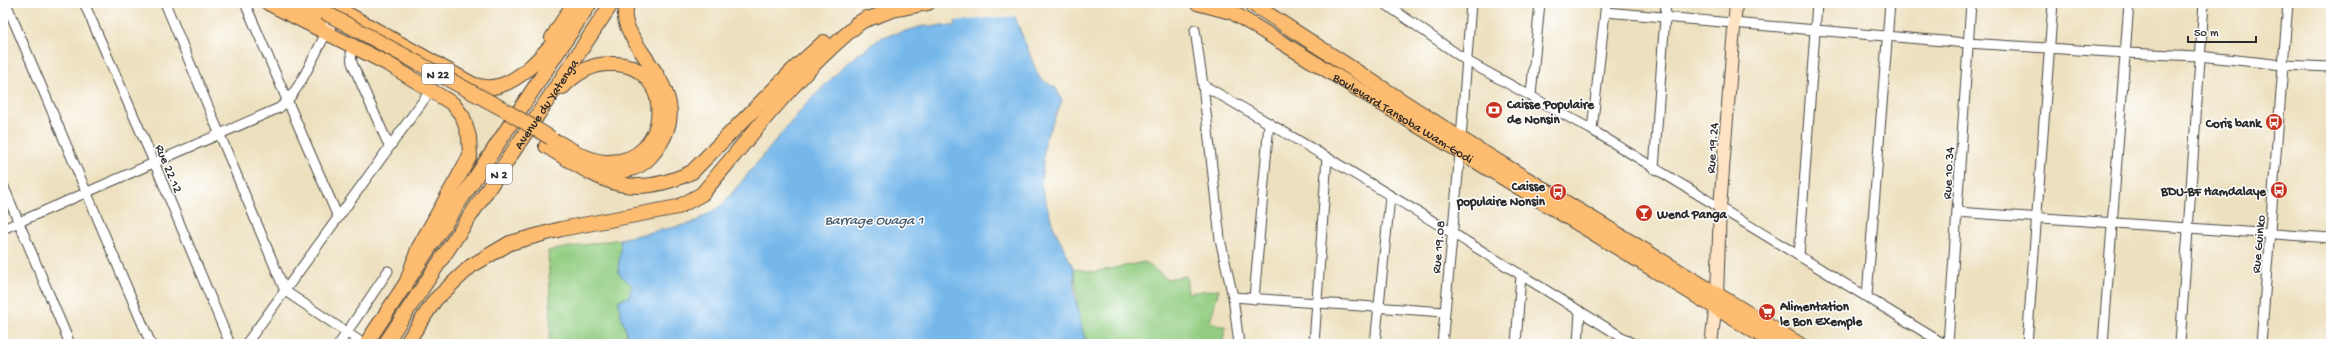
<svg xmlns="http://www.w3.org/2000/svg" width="2334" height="347" font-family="'Gochi Hand',sans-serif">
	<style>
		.green { fill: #92cd81; stroke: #5e7c56 }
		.water { fill: #76b7ea; stroke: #50718a }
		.pier { fill: #ede0be }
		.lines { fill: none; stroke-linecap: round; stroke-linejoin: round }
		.street-casing { stroke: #484641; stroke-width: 11 }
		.secondary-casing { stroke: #484641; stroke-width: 14 }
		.primary-casing { stroke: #484641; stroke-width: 16 }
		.street { stroke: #fff; stroke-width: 9 }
		.secondary { stroke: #fee4c5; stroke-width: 12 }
		.primary { stroke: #fdbc6f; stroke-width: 14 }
		.primary-bridge-casing { stroke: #484641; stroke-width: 16; stroke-linecap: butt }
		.primary-bridge { stroke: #fdbc6f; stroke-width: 14 }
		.labels { text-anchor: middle; stroke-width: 3; stroke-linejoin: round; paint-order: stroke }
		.shield { fill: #fff; stroke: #6b6b6b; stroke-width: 1 }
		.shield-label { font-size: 12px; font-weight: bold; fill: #2b2b2b }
		.poi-label { font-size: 13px; font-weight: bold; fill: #2b2b2b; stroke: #fff; text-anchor: start }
		.street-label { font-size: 13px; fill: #2b2b2b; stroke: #fff }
		.water-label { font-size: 14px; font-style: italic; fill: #455c6e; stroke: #fff }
	</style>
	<rect width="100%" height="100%" fill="#fff"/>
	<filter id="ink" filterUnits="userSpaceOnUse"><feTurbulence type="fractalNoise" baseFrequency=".025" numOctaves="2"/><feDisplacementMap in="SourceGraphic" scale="8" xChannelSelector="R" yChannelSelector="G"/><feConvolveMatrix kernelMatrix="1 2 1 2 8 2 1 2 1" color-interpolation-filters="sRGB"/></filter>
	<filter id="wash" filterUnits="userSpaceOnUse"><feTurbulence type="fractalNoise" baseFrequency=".012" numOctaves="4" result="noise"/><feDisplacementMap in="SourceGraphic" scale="16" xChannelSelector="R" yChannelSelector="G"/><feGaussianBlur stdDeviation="0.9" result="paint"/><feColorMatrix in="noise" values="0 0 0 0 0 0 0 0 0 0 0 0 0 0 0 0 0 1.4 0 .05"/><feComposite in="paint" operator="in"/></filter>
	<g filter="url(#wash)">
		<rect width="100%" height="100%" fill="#ede0be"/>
		<g class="green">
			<path d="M620 239 621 249 618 267 632 285 629 297 619 300C618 315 628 328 628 344H549L551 318 548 251Z"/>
			<path d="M1145 262 1167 279 1186 276 1188 293 1219 289 1210 322 1226 327 1222 344H1089C1075 325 1079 292 1074 269L1094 272Z"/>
		</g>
		<path class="water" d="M956 8 1014 15 1038 75 1042 80 1056 88 1062 101 1045 140 1041 186 1053 226 1074 269 1075 297 1084 337 1089 344H628C628 328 618 315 619 300L629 297 632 285 619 274C617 262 622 251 620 239L693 223 722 205 807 103 849 61 882 37 924 26H955Z"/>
		<polygon class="pier" points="954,3 1016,3 1017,16 954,21"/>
	</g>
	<g filter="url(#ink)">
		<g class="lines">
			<g class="street-casing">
				<g id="street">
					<polyline points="6,3 151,344"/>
					<polyline points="84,3 154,162 230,344"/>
					<polyline points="165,3 285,291 364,344"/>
					<polyline points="247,3 247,8 338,217"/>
					<polyline points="1384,3 1467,61 1592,130 1944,344"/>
					<polyline points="1605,12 1967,43 2125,53 2199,56 2283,65 2331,67"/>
					<polyline points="1195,30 1203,85 1220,239 1233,297 1239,344"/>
					<polyline points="354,47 351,54 352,63 389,146"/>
					<path d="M1203 85C1348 168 1491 256 1633 344"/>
					<polyline points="1531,95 1540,3"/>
					<polyline points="1592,130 1606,3"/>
					<polyline points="1461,139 1471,3"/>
					<polyline points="1654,169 1666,3"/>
					<polyline points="3,185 70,344"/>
					<polyline points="1957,212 2331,238"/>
					<path d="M3 229 279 108C299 94 314 54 327 32"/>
					<polyline points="1799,256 1817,3"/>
					<polyline points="1867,296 1890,3"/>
					<polyline points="1233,297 1444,312"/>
					<polyline points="1254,299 1269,123"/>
					<polyline points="246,344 431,90"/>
					<polyline points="339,344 388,271"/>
					<polyline points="1314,344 1327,157"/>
					<polyline points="1375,344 1390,197"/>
					<polyline points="1442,344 1460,153"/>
					<polyline points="1516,344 1521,275"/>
					<polyline points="1578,344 1580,311"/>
					<polyline points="1948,344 1971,3"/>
					<polyline points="2027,344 2053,3"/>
					<polyline points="2103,344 2129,3"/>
					<polyline points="2180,344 2204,3"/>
					<polyline points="2261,344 2288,3"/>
				</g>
			</g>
			<g class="secondary-casing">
				<g id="secondary">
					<polyline points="327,32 344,3"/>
					<polyline points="1711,344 1717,295 1720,208 1736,3"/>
				</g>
			</g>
			<g class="primary-casing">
				<g id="primary">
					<polyline points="268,3 390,65 453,104 463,117 469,137 470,156 418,249 405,287"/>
					<polyline points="292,3 321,18"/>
					<path d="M328 3 474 85C480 86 487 88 493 87 521 83 544 53 562 33"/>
					<polyline points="1197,3 1227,11"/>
					<path id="s1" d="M1217 3 1775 344"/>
					<polyline points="1251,3 1461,139 1799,344"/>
					<polyline points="857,23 893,10 928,3"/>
					<polyline points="552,38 574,3"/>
					<path d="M558 142C571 150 589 161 605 162 674 166 677 61 610 64 591 64 576 73 563 87"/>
					<path d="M546 146C601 180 628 202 692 172L793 70 824 42"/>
					<path d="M592 169C612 174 637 173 651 156 687 114 665 86 639 48 634 40 626 28 625 18 624 14 627 8 627 3"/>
					<polyline points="366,344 590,3"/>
					<path id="s2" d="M385 344 612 3"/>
					<path d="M406 344 435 300 471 266 510 243 561 229 678 207 702 194C753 133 803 67 866 18"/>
				</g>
			</g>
			<use href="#street" class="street"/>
			<use href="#secondary" class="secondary"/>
			<use href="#primary" class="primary"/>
			<g class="primary-bridge-casing">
				<polyline id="primary-bridge" points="324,12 503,109 551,138"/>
			</g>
			<use href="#primary-bridge" class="primary-bridge"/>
		</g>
	</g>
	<defs>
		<g id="bank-disc" transform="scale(0.9)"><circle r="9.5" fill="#c8321e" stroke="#fff"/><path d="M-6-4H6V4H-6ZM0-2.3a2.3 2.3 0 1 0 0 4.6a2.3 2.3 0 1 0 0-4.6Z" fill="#fff"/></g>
		<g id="bus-disc" transform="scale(0.9)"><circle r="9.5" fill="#c8321e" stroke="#fff"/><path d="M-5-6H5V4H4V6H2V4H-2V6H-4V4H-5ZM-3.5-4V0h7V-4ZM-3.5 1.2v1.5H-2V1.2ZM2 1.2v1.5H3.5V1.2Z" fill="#fff"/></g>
		<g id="bar-disc" transform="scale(0.9)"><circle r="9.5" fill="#c8321e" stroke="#fff"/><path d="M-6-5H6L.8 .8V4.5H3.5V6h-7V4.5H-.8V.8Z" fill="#fff"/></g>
		<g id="supermarket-disc" transform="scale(0.9)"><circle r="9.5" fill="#c8321e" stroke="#fff"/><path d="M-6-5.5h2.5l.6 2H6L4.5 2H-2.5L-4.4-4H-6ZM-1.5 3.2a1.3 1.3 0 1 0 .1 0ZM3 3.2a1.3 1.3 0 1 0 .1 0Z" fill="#fff"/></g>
	</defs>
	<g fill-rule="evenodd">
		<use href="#bank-disc" x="1494" y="110"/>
		<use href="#bus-disc" x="2274" y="122"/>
		<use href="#bus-disc" x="2279" y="190"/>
		<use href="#bus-disc" x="1558" y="192"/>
		<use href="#bar-disc" x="1644" y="213"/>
		<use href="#supermarket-disc" x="1767" y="312"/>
	</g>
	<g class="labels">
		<g class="shield">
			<rect x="422" y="64" width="32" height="20" rx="3"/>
			<rect x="486" y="164" width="26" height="20" rx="3"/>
		</g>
		<g class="shield-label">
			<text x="438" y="78">N 22</text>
			<text x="499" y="178">N 2</text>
		</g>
		<g class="poi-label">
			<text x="1507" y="108">Caisse Populaire<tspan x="1507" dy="15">de Nonsin</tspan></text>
			<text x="2261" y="127" text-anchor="end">Coris bank</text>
			<text x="1545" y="190" text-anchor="end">Caisse<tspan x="1545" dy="15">populaire Nonsin</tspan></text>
			<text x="2266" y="195" text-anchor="end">BDU-BF Hamdalaye</text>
			<text x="1657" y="218">Wend Panga</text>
			<text x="1780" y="310">Alimentation<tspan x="1780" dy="15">le Bon Exemple</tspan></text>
		</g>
		<g class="street-label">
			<text dy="5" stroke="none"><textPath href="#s2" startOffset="289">Avenue du Yatenga</textPath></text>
			<text dy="5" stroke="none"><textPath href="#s1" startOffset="219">Boulevard Tansoba Wam-Godi</textPath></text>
			<text transform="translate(1711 148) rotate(-86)" y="5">Rue 19.24</text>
			<text transform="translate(170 168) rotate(67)" y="5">Rue 22.12</text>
			<text transform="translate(1947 173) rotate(-87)" y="5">Rue 10.34</text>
			<text transform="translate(2257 244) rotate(-85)" y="5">Rue Guinko</text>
			<text transform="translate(1437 247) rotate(-85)" y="5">Rue 19.08</text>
		</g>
		<g class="water-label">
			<text x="874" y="224">Barrage Ouaga 1</text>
		</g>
	</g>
	<rect width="2334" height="347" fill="none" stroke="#fff" stroke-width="16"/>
	<path d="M2188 36v6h68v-6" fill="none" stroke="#2b2b2b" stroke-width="2"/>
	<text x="2194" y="36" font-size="12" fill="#2b2b2b" stroke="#ffffff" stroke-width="3" paint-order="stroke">50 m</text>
</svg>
